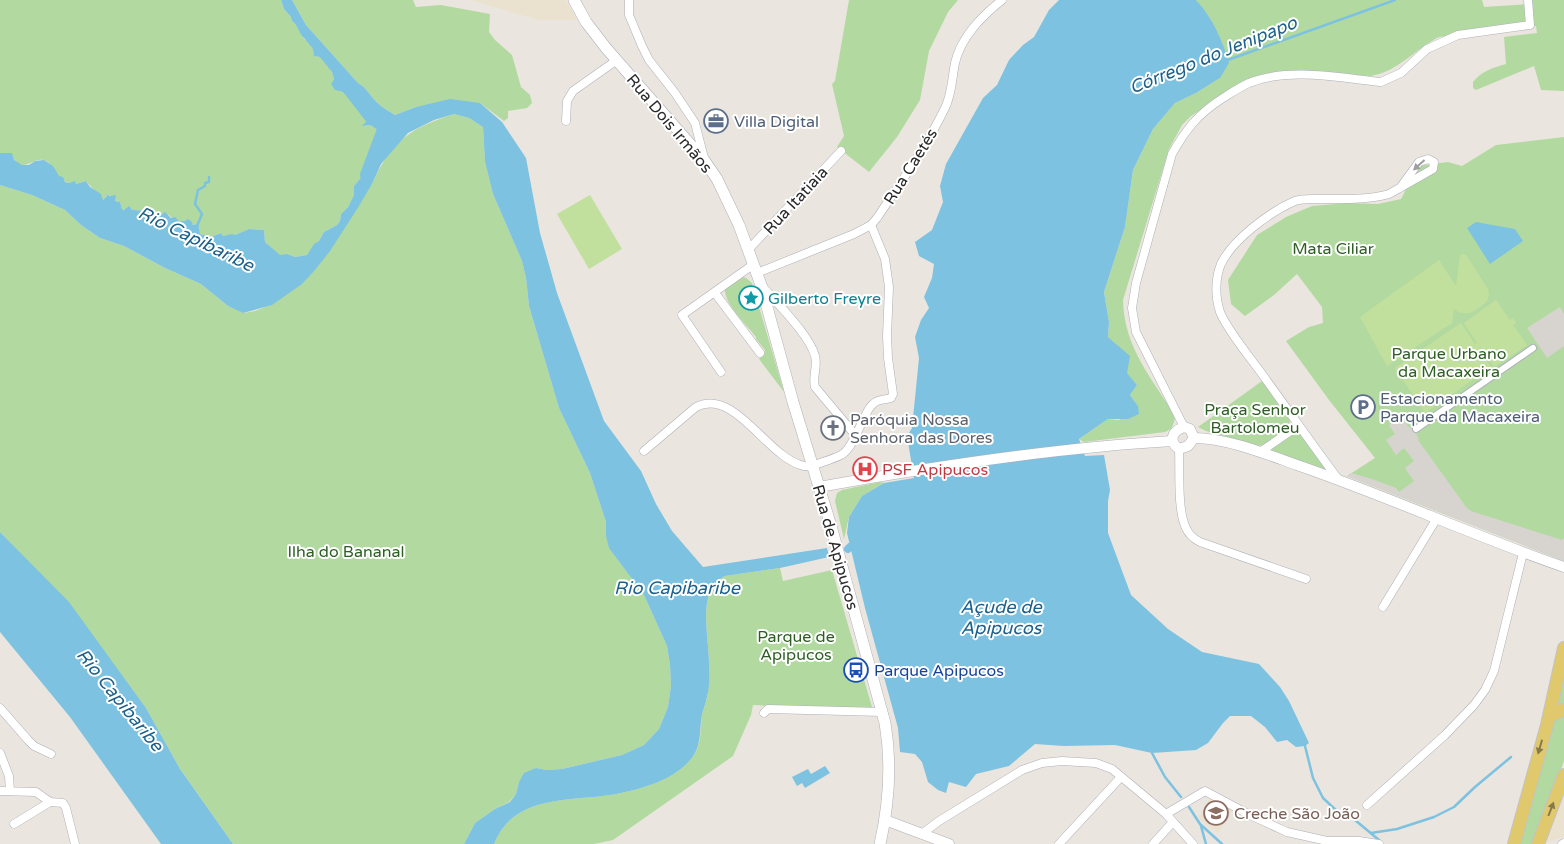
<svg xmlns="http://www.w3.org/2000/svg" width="1564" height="844" font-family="'Varela Round',sans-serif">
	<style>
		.education { fill: #eae2cf }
		.green { fill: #b2daa0 }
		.pitch { fill: #c2e09d }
		.plaza { fill: #d7d4d0 }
		.water { fill: #7dc2e0 }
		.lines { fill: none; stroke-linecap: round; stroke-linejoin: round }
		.stream { stroke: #7dc2e0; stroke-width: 2.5 }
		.canal { stroke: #7dc2e0; stroke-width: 8 }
		.river { stroke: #7dc2e0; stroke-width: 14 }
		.pedestrian-casing { stroke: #aeafb9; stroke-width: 8 }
		.minor-casing { stroke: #aeafb9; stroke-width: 9 }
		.tertiary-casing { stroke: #aeafb9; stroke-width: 11 }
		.secondary-casing { stroke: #aeafb9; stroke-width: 12 }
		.primary-casing { stroke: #c3c3c3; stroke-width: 14 }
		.pedestrian { stroke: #fff; stroke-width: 6 }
		.minor { stroke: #fff; stroke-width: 8 }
		.tertiary { stroke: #fff; stroke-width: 10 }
		.secondary { stroke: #fff; stroke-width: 11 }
		.primary { stroke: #e0c96d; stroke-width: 12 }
		.oneway { fill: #9f9f9f }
		.oneway2 { fill: #857a4c }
		.labels { text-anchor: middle; stroke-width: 4; stroke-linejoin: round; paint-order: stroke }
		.service-label { font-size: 16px; fill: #4e5e75; stroke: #fff; text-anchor: start }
		.street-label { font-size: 16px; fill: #2a2a2a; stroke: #fff }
		.park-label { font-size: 16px; fill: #2d5e23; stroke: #fff }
		.culture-label { font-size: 16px; fill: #0d838f; stroke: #fff; text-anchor: start }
		.worship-label { font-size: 16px; fill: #5b616d; stroke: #fff; text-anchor: start }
		.health-label { font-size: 16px; fill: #be3a42; stroke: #fff; text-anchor: start }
		.transit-label { font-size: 16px; fill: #164399; stroke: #fff; text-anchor: start }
		.education-label { font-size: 16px; fill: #785e54; stroke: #fff; text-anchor: start }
		.water-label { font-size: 18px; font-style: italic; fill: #1d618b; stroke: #fff }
	</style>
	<rect width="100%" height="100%" fill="#eae5de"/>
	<g class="education">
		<polygon points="470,0 566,0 577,20 539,20"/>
		<polygon points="1564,784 1564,837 1543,843"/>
		<polygon points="1212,796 1234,807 1218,833 1198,818"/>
	</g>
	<g class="green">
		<path d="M0 0H281L284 9 291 17 292 21 300 28 304 39 310 43 317 57 320 56C326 62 333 71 334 79L332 82 339 91 350 93 353 97H358L362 100V105L368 121 365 126 371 125 377 130 375 134C380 141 378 150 376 158L369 160 368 170 354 186V195L348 207 341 214 340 221 337 225 324 232 319 241 315 244 307 255 295 257 287 254 280 256 265 242 264 230 249 229 235 235 223 236 221 233 211 237 200 234 197 224 195 225C187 222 174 222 169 215 156 215 145 210 132 210L130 208 126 210 122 209 120 202 115 201 111 196 106 194 107 196 103 200 86 181 76 184 74 182 69 183C66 182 62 179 59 177 53 172 53 162 43 160 31 157 22 177 10 153L8 154 0 153Z"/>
		<path d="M292 0H413L416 7 441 5 490 14 489 32 495 40 512 55 521 87 530 95 532 103 527 108 508 111V118L504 121 480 103 416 107 395 115C387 110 378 105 372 97 367 91 365 87 358 83L306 25Z"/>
		<polygon points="849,0 958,0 948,12 929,51 920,100 897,137 869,172 837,147 844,136 832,84 835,81"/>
		<path d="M1196 0H1482L1484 7 1528 4V0H1564V91L1541 90 1534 66 1476 90 1473 88V82C1482 71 1492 68 1506 64L1504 37 1537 33 1536 26 1439 37C1415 49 1398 72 1370 76L1291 71 1266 74 1236 87 1191 116 1182 125 1169 149 1123 300C1124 348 1152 378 1175 416 1174 424 1172 430 1165 432L1084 442 1079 439 1108 419 1119 420 1138 406 1130 395 1137 385 1127 374 1117 345 1108 337 1109 322 1104 292 1125 227 1133 170 1153 129 1175 103 1196 93 1220 78 1222 43 1208 15Z"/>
		<path d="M454 114 469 118 483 127 485 162 493 194 522 261 526 278 529 306 559 408 590 473 606 522V536L616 557 644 595 667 646 670 665 671 686 668 707 659 729 644 745 622 755 562 769 547 770 536 768 519 782 516 794 509 802 495 809 475 823 464 844H233L180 769 146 708 69 603 0 532V185L32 195 65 210 81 225 100 238 124 246 165 268 201 284 228 306 244 313 255 311 273 304 373 182C392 140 411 128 454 114Z"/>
		<polygon points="1564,137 1564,561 1347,476 1375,458 1329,400 1286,341 1309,327 1323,323 1322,307 1297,274 1274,295 1245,316 1231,304 1228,280 1257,235 1286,217 1312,206 1348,203 1378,204 1401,199 1418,166 1448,162 1462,166 1496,145"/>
		<path d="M739 276 746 278 752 283 784 392 759 359 764 354 765 350 756 339V337C747 325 724 304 725 289Z"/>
		<path d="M1262 381 1289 418 1290 422C1287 432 1269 443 1259 446L1206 431 1198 427Z"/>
		<polygon points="1299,429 1332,478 1263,452"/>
		<polygon points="880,482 884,483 862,496 849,517 844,539 835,501 837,493 842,490"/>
		<path d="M780 568 783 581 832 570 872 707 868 710 753 705 751 715 733 756 613 840 594 844H494C515 791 576 803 621 793 645 788 675 779 691 759 702 746 700 731 702 715 703 708 707 701 708 693 709 685 709 675 709 667 710 639 695 590 725 576Z"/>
		<polygon points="1564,668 1564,761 1534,844 1518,844"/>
	</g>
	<g class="pitch">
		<polygon points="590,195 622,249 589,269 557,214"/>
		<path d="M1462 254 1466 255 1488 289 1489 294 1487 301C1477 311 1466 318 1454 309L1452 323 1387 366 1360 317 1439 260 1456 286 1460 256Z"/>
		<polygon points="1496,300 1510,320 1513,318 1516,323 1513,325 1527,345 1494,367 1480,347 1479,349 1491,367 1425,413 1395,368 1461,323 1475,344 1477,343 1464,323"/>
	</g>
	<g class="plaza">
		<polygon points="1560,307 1564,314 1564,346 1547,358 1527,328"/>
		<polygon points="1398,419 1403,419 1408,426 1411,428 1414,426 1418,433 1416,434 1419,439 1418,440 1466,507 1471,511 1562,540 1564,538 1564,561 1347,476 1351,473 1372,479 1396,488 1399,492 1414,481 1405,468 1414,461 1404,448 1396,455 1386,440 1395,434 1389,425"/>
	</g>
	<g class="water">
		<path d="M281 0H292L306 25 358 83C365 87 367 91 372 97 378 105 387 110 395 115L416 107 450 99 480 103 502 122 526 158 540 233 557 293 604 421 641 471 656 504 672 531 703 567 827 548 829 557 780 568 725 576C695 590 710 639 709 667 709 676 710 687 707 697 706 703 703 709 702 715 699 731 702 746 691 759 675 779 645 788 621 793 576 803 515 791 494 844H464L475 823 495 809 510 802 516 794 519 782 524 773 536 768 547 770 562 769 622 755 644 745 659 729 668 707 671 686 670 665 667 646 644 595 609 548 606 536V522L590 473 559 408 529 306 526 278 522 261 493 194 485 162 483 127 469 118 454 114 434 120 408 133 381 164 373 182 359 206 330 251 315 270 302 284 272 305 243 313 228 306 201 284 165 268 124 246 100 238 81 225 65 210 32 195 0 185V153H12L14 160 22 165H29L35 161 44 160 53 166 59 176 63 177 65 182 69 183 75 181 76 184 86 181 90 187 101 194 103 200 107 196 106 194 110 196 116 195 115 201 120 202 122 209 124 210 129 206 132 210 153 211 161 215 165 212 171 218 175 217 179 221H185L188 219 191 221 193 225 198 224 200 234 211 237 221 233 223 236 232 234 235 235 249 229 264 230 265 242 280 255 287 254 295 257 307 255 314 244 319 241 324 232 337 225 340 221 341 214 348 207 354 195V186L369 168 368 158 371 160 376 158 377 156 375 150 378 148 377 136 375 134 377 130 371 125 362 126 368 120 362 105V100C355 95 344 92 335 90L331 84 334 79 332 72 320 57 314 56C314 46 309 45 304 38 298 32 299 26 292 21L291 17 284 9Z"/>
		<path d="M1059 0H1196C1212 16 1223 42 1229 63L1220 78 1196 93 1175 103 1153 129 1133 170 1125 227 1104 292 1109 322 1108 337 1130 356 1127 373 1137 385 1130 395 1138 406 1139 414 1128 419H1108L1079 439 1085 456 1104 455 1110 490 1108 501V533L1131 595 1168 629 1202 652 1259 664 1280 687 1289 701 1309 743 1305 746 1296 747 1287 740 1277 742 1265 727 1251 716H1230L1223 723 1208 743 1196 750 1152 753 1115 745 1064 746 1035 744 1009 766 976 774 966 787 949 782 946 793 938 790 928 782 922 762 915 754 900 752 898 728 865 608 847 533 849 517 862 496 884 483 914 478 907 436 912 428 919 358 915 337 921 320 929 308 924 297 932 278 934 264 919 256 915 242 932 230 943 202 940 186 946 164 983 98 997 85 1009 60 1023 45 1034 37 1049 10Z"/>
		<polygon points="1476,222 1515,229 1523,241 1490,264 1467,228"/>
		<polygon points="0,532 69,602 146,708 180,769 233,844 161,844 70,717 0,632"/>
		<polygon points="825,766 830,773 805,788 802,783 797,786 792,777 808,769 811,774"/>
	</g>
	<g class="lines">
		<g class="stream">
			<polyline points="1225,61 1395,0"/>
			<polyline points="197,226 202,214 195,204 198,190 205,186 205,183 209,182 209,177"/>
			<polyline points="1305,746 1313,778 1323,798 1338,812 1355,820 1379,840"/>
			<polyline points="1152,753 1165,777 1181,797"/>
			<polyline points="1189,807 1200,824 1222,844"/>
			<polyline points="1201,826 1206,844"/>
			<polyline points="1371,833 1397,829 1434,817 1454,807 1475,787 1511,757"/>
		</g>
		<polyline class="canal" points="848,549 850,547"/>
		<g class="river">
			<polyline points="345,83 373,119"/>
			<polyline points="367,175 384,130"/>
		</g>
		<g class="pedestrian-casing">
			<polyline id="pedestrian" points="1416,429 1533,348"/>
		</g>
		<g class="minor-casing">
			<g id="minor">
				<polyline points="629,0 629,15 642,46 649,60 675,93 695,123 704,158"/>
				<polyline points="566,121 567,101 573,91 617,60"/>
				<polyline points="749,249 841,151"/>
				<path d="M757 273 854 234 871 225 877 218C901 182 926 147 945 108 952 94 952 78 955 63 961 37 981 17 1002 0"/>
				<path d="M763 287C777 303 810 336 815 356 818 367 812 377 815 387L856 436"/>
				<polyline points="715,293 760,353"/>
				<polyline points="721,372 682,315 754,264"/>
				<path d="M1184 427 1136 332 1132 308 1136 283 1172 154C1186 129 1198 114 1223 98 1231 93 1240 87 1249 83 1288 67 1341 78 1381 82L1401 73 1427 49 1458 35 1530 25 1528 0"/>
				<path d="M1179 449C1180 470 1177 510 1186 528 1189 535 1194 539 1200 542L1306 579"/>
				<path d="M644 451 696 407C735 387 767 458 804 466 811 467 817 464 823 462 829 460 835 458 841 455 851 450 858 430 863 420 866 415 868 408 873 404 877 399 885 400 891 398L893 394 888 358 887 336 889 287 885 259 871 225"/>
				<polyline points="1260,452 1298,426"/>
				<path d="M1338 479C1314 447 1291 414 1267 381 1254 362 1228 332 1220 312 1215 297 1215 278 1221 264 1232 240 1271 211 1295 201 1303 198 1313 199 1322 199 1344 199 1368 200 1389 194L1433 169 1434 162 1428 159 1419 162 1400 188"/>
				<polyline points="1383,607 1437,518"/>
				<polyline points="0,708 28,740 34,746 51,754"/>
				<polyline points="764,713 768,709 882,712"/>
				<polyline points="0,753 9,776 10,791"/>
				<polyline points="0,791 36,792 50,802 63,803 66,808 75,844"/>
				<polyline points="1367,805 1445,735 1474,705 1485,690 1494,671 1523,553"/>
				<polyline points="1166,814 1205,791 1250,815 1287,832 1327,841 1359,841 1379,844"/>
				<polyline points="14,824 50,802"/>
				<polyline points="923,833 939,821 1022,770 1042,763 1062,761 1096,763 1112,769 1166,814 1193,844"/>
				<polyline points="1059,844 1121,777"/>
				<polyline points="1153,844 1173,822"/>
				<polyline points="1562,844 1564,843"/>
			</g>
		</g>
		<g class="tertiary-casing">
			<g id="tertiary">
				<path d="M1184 427 1190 429 1194 438 1188 446 1179 449C1168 441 1172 431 1184 427Z"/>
				<path d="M1194 438C1227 438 1266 454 1297 465 1387 496 1474 536 1564 567"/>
				<path d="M819 487C935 466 1053 448 1172 441"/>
				<polyline points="885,820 949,844"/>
			</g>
		</g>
		<g class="secondary-casing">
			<path id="secondary" d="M574 0 586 22 606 48 704 160 717 179 739 225 761 285 793 402 831 526 885 723C892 764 889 804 880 844"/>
		</g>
		<g class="primary-casing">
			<g id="primary">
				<polyline points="1549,717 1562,710 1564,711"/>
				<polyline points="1514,844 1547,725 1564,648"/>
				<polyline points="1538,844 1564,775"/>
			</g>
		</g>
		<use href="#pedestrian" class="pedestrian"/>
		<use href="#minor" class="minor"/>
		<use href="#tertiary" class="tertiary"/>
		<use href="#secondary" class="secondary"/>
		<use href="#primary" class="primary"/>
	</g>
	<defs><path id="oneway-solid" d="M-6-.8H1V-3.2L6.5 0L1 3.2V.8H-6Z" transform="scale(1.25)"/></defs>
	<use class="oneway" href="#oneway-solid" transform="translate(1419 165) rotate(138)"/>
	<g class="oneway2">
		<use href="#oneway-solid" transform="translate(1540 747) rotate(106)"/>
		<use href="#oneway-solid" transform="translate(1551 809) rotate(-69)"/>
	</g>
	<defs>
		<g id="office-ring" transform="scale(1.25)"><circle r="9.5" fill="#fff" stroke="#5c6f8a" stroke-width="1.5"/><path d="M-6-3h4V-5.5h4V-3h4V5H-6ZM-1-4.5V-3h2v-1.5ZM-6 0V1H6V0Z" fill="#5c6f8a"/></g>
		<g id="sight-ring" transform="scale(1.25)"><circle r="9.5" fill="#fff" stroke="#0f9aa8" stroke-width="1.5"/><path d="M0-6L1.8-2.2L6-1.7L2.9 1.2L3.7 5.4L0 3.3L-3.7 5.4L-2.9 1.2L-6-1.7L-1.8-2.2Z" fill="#0f9aa8"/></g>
		<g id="parking-ring" transform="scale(1.25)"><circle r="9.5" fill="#fff" stroke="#5c6f8a" stroke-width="1.5"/><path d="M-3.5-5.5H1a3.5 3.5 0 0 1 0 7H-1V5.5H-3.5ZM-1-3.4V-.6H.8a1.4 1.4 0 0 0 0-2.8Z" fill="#5c6f8a"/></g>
		<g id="church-ring" transform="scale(1.25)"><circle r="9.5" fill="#fff" stroke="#6b7280" stroke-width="1.5"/><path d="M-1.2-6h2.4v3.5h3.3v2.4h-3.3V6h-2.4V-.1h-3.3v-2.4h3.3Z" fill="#6b7280"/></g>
		<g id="hospital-ring" transform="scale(1.25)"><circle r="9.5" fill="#fff" stroke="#e0444e" stroke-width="1.5"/><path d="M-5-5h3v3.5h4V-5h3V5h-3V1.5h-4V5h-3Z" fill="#e0444e"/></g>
		<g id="bus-ring" transform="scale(1.25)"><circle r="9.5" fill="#fff" stroke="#1a4fb4" stroke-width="1.5"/><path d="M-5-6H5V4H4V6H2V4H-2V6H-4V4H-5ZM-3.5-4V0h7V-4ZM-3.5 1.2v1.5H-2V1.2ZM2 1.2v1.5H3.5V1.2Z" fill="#1a4fb4"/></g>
		<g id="school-ring" transform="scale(1.25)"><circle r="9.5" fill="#fff" stroke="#8d6e63" stroke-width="1.5"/><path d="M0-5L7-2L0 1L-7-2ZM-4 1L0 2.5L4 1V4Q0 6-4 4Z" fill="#8d6e63"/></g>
	</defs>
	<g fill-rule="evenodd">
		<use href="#office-ring" x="716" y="121"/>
		<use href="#sight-ring" x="751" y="298"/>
		<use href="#parking-ring" x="1363" y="407"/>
		<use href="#church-ring" x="833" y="428"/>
		<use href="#hospital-ring" x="865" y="469"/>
		<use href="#bus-ring" x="856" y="670"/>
		<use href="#school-ring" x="1216" y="813"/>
	</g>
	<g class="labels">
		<g class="service-label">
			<text x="734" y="127">Villa Digital</text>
			<text x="1380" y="404">Estacionamento<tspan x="1380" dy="18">Parque da Macaxeira</tspan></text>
		</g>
		<g class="street-label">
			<text transform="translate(670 123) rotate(50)" y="6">Rua Dois Irmãos</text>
			<text transform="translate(910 166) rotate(-58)" y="6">Rua Caetés</text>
			<text transform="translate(795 200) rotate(-47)" y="6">Rua Itatiaia</text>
			<text transform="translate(836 547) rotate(74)" y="6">Rua de Apipucos</text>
		</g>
		<g class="park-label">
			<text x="1333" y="254">Mata Ciliar</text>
			<text x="1449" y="359">Parque Urbano<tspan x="1449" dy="18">da Macaxeira</tspan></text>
			<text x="1255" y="415">Praça Senhor<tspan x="1255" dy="18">Bartolomeu</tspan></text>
			<text x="346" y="557">Ilha do Bananal</text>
			<text x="796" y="642">Parque de<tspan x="796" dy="18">Apipucos</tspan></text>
		</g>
		<g class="culture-label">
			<text x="768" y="304">Gilberto Freyre</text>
		</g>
		<g class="worship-label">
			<text x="850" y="425">Paróquia Nossa<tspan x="850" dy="18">Senhora das Dores</tspan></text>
		</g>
		<g class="health-label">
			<text x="882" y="475">PSF Apipucos</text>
		</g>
		<g class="transit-label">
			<text x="874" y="676">Parque Apipucos</text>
		</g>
		<g class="education-label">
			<text x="1234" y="819">Creche São João</text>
		</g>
		<g class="water-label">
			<text transform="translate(1213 55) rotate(-22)" y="6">Córrego do Jenipapo</text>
			<text transform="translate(196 239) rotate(26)" y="6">Rio Capibaribe</text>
			<text x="677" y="594">Rio Capibaribe</text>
			<text x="1001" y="613">Açude de<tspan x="1001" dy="21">Apipucos</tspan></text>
			<text transform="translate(120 700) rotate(51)" y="6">Rio Capibaribe</text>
		</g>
	</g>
</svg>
